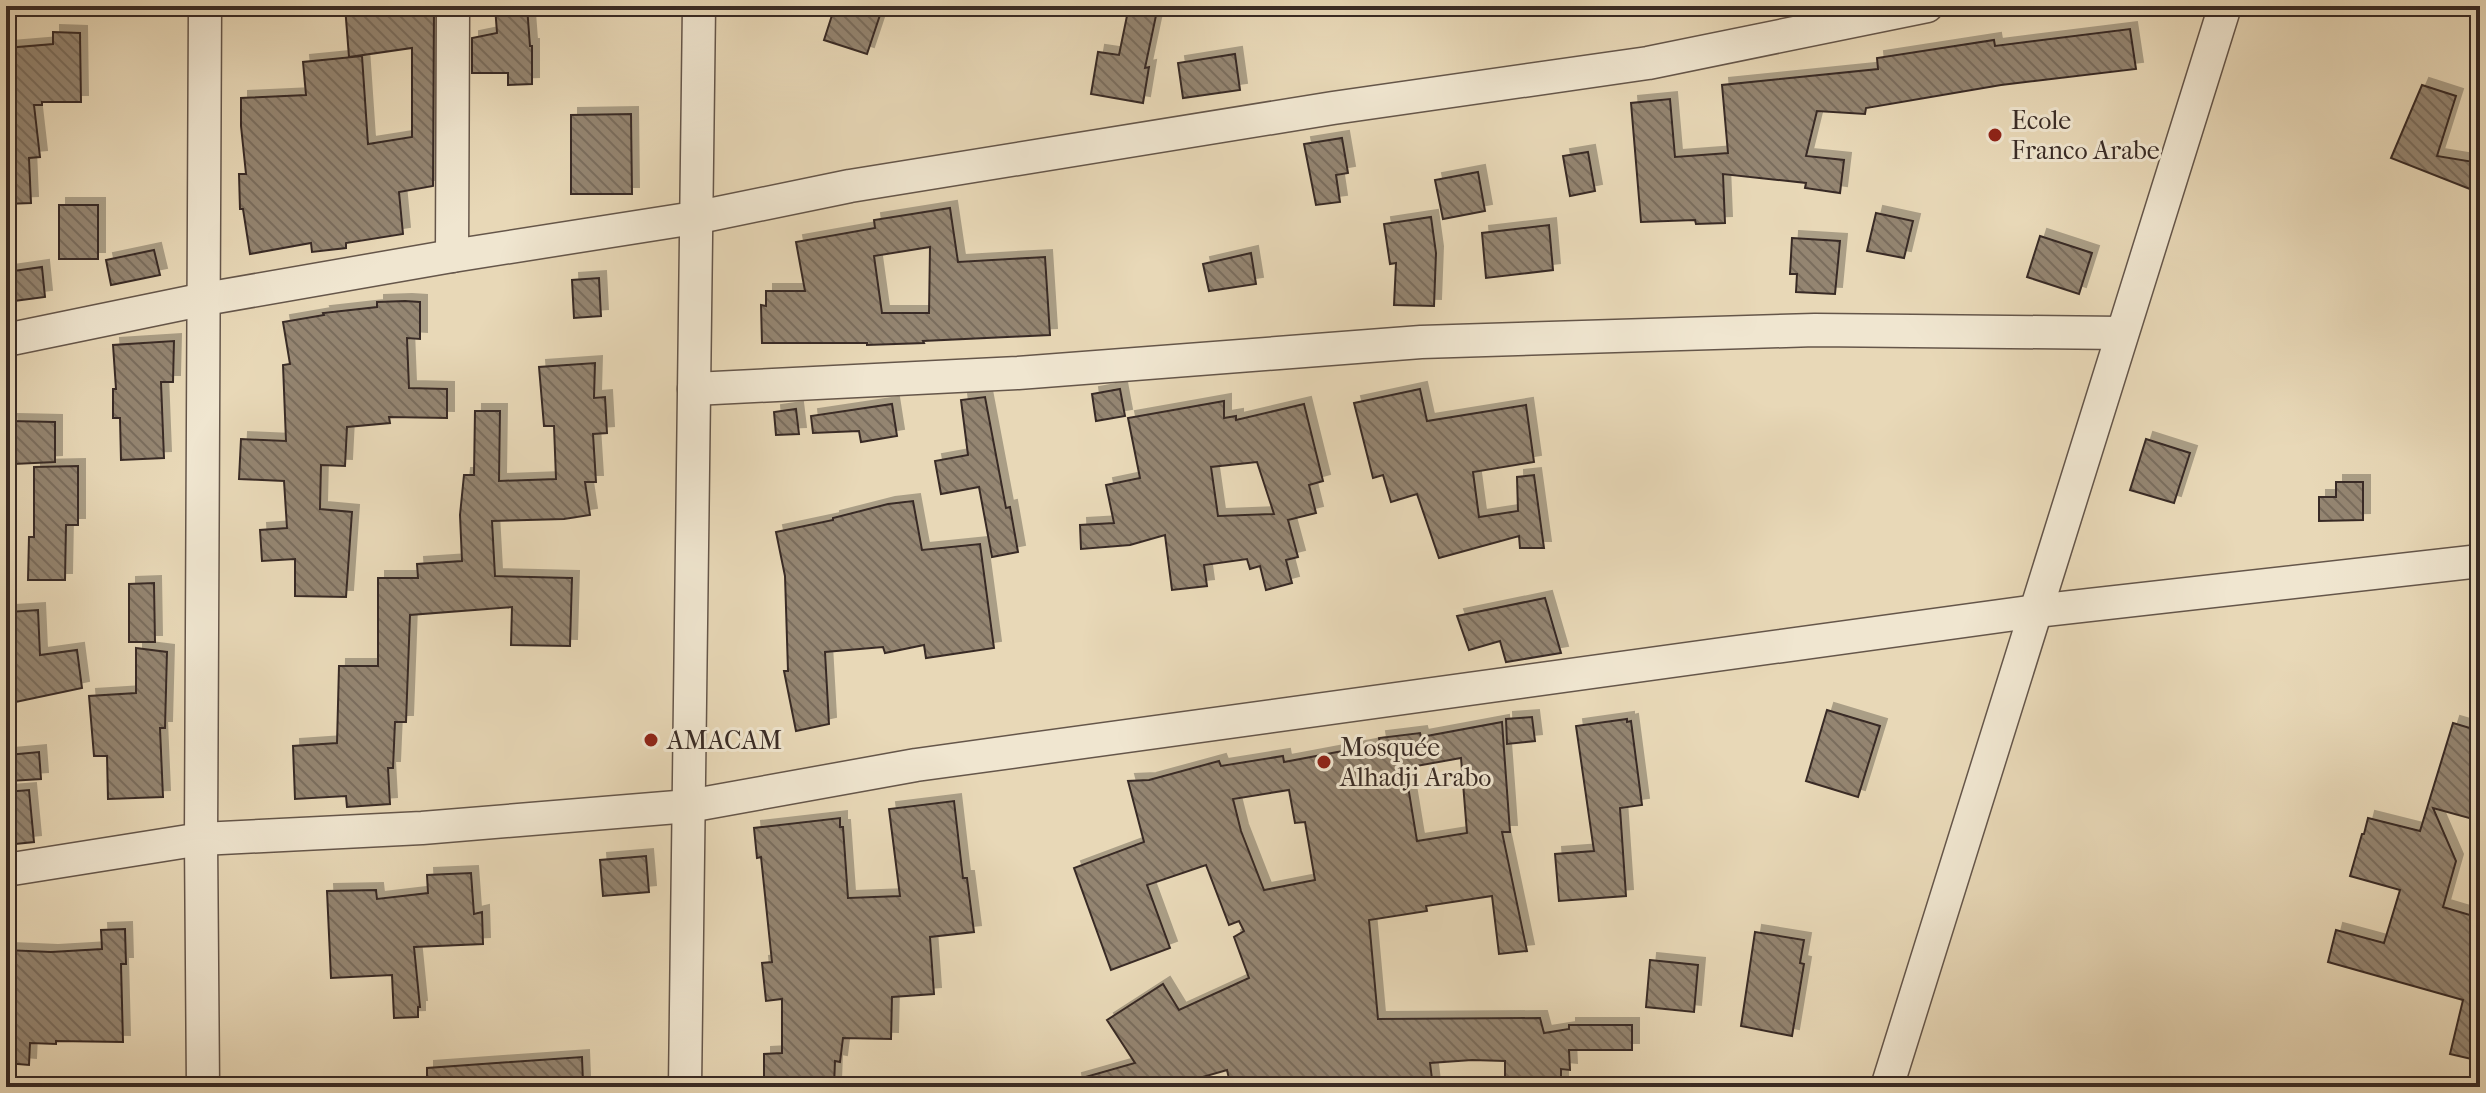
<svg xmlns="http://www.w3.org/2000/svg" width="2486" height="1093" font-family="'IM FELL French Canon',serif">
	<style>
		.building { fill: url(#building-back-hatch); stroke: #392b25; stroke-width: 2; fill-rule: evenodd; filter: url(#shadow) }
		.lines { fill: none; stroke-linecap: round; stroke-linejoin: round }
		.minor-casing { stroke: #65564a; stroke-width: 35 }
		.minor { stroke: #f0e6d0; stroke-width: 32 }
		.poi-dot { fill: #8f2418; stroke: #f0e6d0; stroke-width: 3 }
		.labels { text-anchor: middle; stroke-width: 6; stroke-linejoin: round; paint-order: stroke }
		.poi-label { font-size: 26px; fill: #392b25; stroke: #f0e6d0; text-anchor: start }
	</style>
	<defs>
		<pattern id="building-back-hatch" width="6" height="6" patternUnits="userSpaceOnUse" patternTransform="scale(2)"><rect width="6" height="6" fill="#948571"/><path d="M-1 5l2 2M0 0l6 6M5-1l2 2" fill="none" stroke="#7a6d5d"/></pattern>
		<filter id="shadow"><feDropShadow dx="7" dy="-7" stdDeviation="0" flood-color="#0004"/></filter>
	</defs>
	<rect width="100%" height="100%" fill="#e8d8b7"/>
	<filter id="stains"><feTurbulence type="fractalNoise" baseFrequency=".0025" numOctaves="4"/><feColorMatrix values="0 0 0 0 .2 0 0 0 0 .09 0 0 0 0 .02 0 0 0 .5 -.17"/></filter>
	<radialGradient id="worn" r=".72"><stop offset=".6" stop-color="#630" stop-opacity="0"/><stop offset="1" stop-color="#630" stop-opacity=".3"/></radialGradient>
	<g class="building">
		<polygon points="345,6 434,6 433,186 399,192 403,234 346,243 346,248 312,252 311,243 250,254 243,209 240,209 239,174 246,174 241,126 241,98 306,95 303,62 362,56 368,144 412,137 412,48 349,57"/>
		<polygon points="495,6 527,6 530,46 532,46 532,84 508,85 508,73 472,73 472,38 497,33"/>
		<polygon points="835,6 883,6 867,54 824,40"/>
		<polygon points="1129,6 1158,6 1145,68 1149,67 1143,103 1091,94 1098,52 1119,55"/>
		<polygon points="2130,29 2136,69 2001,85 1866,108 1865,114 1817,111 1806,156 1844,160 1840,193 1805,188 1806,183 1723,174 1725,223 1696,224 1695,220 1641,222 1631,103 1670,99 1675,157 1728,153 1722,85 1878,69 1877,58 1994,40 1995,46"/>
		<polygon points="53,32 80,33 81,102 42,102 42,105 34,105 40,157 29,158 31,203 6,204 6,48 53,44"/>
		<polygon points="1235,54 1240,90 1183,98 1178,63"/>
		<polygon points="2422,85 2456,96 2437,156 2480,163 2480,193 2391,158"/>
		<polygon points="631,114 632,194 571,194 571,115"/>
		<polygon points="1342,138 1348,173 1336,175 1340,202 1316,205 1304,144"/>
		<polygon points="1588,152 1595,191 1570,196 1563,156"/>
		<polygon points="1478,172 1485,211 1443,219 1435,180"/>
		<rect x="59" y="205" width="39" height="54"/>
		<path d="M950 208 958 262 1045 257 1050 335 923 341 924 343 867 345V343H762L761 305 766 306V291H805L796 242 875 228 874 220ZM930 247 929 313H882L874 256Z"/>
		<polygon points="1876,213 1913,221 1904,258 1867,251"/>
		<polygon points="1431,217 1436,253 1434,306 1394,305 1396,263 1390,264 1384,224"/>
		<polygon points="1549,225 1553,270 1486,278 1482,233"/>
		<polygon points="2040,236 2092,253 2079,294 2027,277"/>
		<polygon points="1792,238 1840,241 1835,294 1796,292 1797,274 1790,274"/>
		<polygon points="154,250 160,275 111,285 106,260"/>
		<polygon points="1251,253 1256,284 1209,291 1203,264"/>
		<polygon points="42,267 45,297 6,302 6,272"/>
		<polygon points="599,278 601,316 574,318 572,280"/>
		<polygon points="405,301 420,302 420,339 407,338 409,388 447,389 447,418 389,417 390,423 347,427 345,466 321,465 320,509 352,512 346,597 295,596 295,559 262,561 260,530 287,528 284,481 239,479 241,439 286,441 283,365 290,364 283,322 324,315 323,313 377,307 377,302"/>
		<polygon points="174,341 173,382 161,382 164,458 121,460 120,418 113,418 113,389 116,389 113,345"/>
		<polygon points="595,363 594,398 605,397 607,433 593,434 596,482 585,482 590,515 564,519 492,521 495,576 572,578 570,646 511,645 512,607 410,615 406,722 395,722 393,768 388,768 390,804 347,807 346,796 295,799 293,746 337,743 339,666 378,666 378,578 418,578 417,564 462,561 460,515 464,475 474,475 475,411 500,411 499,481 556,479 554,426 544,426 539,367"/>
		<polygon points="1120,389 1125,416 1096,421 1092,394"/>
		<polygon points="1420,389 1427,421 1526,405 1534,462 1473,472 1479,517 1518,511 1517,477 1534,475 1544,548 1520,548 1519,536 1439,558 1417,494 1391,502 1383,475 1373,478 1354,403"/>
		<polygon points="985,397 1006,508 1010,507 1018,552 992,557 979,487 941,494 935,461 968,455 961,400"/>
		<path d="M1224 401V418L1236 416V420L1304 404 1323 481 1309 485 1316 513 1288 520 1298 557 1286 560 1292 583 1266 590 1260 566 1250 569 1247 559 1204 565 1207 586 1172 590 1165 535 1130 545 1081 549 1080 525 1114 523 1106 485 1140 478 1128 418ZM1257 462 1274 514 1218 516 1211 467Z"/>
		<polygon points="892,404 897,436 861,442 859,431 813,433 811,416"/>
		<polygon points="796,409 799,434 776,435 774,412"/>
		<polygon points="11,421 55,422 55,462 14,464"/>
		<polygon points="2146,439 2190,453 2174,503 2130,490"/>
		<polygon points="78,466 78,525 66,525 65,580 28,580 29,537 34,537 34,467"/>
		<polygon points="2336,482 2363,482 2363,520 2319,521 2319,497 2336,497"/>
		<polygon points="913,501 922,550 980,544 994,648 926,658 924,645 885,653 883,647 825,652 829,724 796,731 784,671 788,671 785,576 776,532 833,520 833,518 888,504"/>
		<polygon points="154,583 155,642 129,642 129,584"/>
		<polygon points="1545,598 1561,653 1506,662 1500,641 1469,650 1457,616"/>
		<polygon points="38,610 40,655 77,650 82,688 6,704 6,664 12,662 9,612"/>
		<polygon points="136,648 167,652 165,728 160,728 163,797 108,799 107,756 94,756 89,696 136,693"/>
		<polygon points="1827,710 1880,726 1858,797 1806,781"/>
		<polygon points="1532,717 1535,741 1507,744 1506,719"/>
		<polygon points="1627,719 1627,722 1631,721 1642,805 1620,808 1626,896 1559,901 1555,854 1594,851 1576,726"/>
		<path d="M1502 722 1510 832H1502L1527 951 1499 954 1492 896 1426 906 1427 911 1369 920 1378 1019 1540 1018 1544 1033 1569 1029V1025H1632V1050H1569L1570 1070 1561 1069V1087H1505V1061L1472 1060 1430 1063 1433 1087H1296L1293 1080 1270 1087H1231L1227 1070 1168 1087H1076L1075 1080 1135 1063 1107 1020 1163 984 1179 1010 1249 978 1234 937 1244 931 1239 921 1229 925 1206 865 1147 885 1170 948 1111 970 1074 868 1144 842 1128 781 1149 780 1219 761 1221 766 1283 756 1284 762 1380 744 1379 738 1420 733 1421 737ZM1461 758 1467 833 1417 841 1405 768ZM1289 790 1295 823 1305 822 1315 880 1264 890 1241 831 1233 799Z"/>
		<polygon points="2453,723 2480,731 2480,821 2433,808 2456,861 2443,907 2480,918 2480,1061 2450,1054 2463,1000 2328,962 2336,930 2384,943 2400,890 2350,876 2362,834 2364,834 2368,818 2420,831"/>
		<polygon points="39,752 41,779 10,781 8,755"/>
		<polygon points="29,790 34,842 6,845 6,792"/>
		<polygon points="954,801 963,878 967,878 974,932 930,937 934,994 892,997 891,1039 843,1038 840,1062 835,1061 834,1087 764,1087 764,1054 782,1053 782,999 766,1001 762,963 772,962 761,857 757,858 754,828 840,818 840,827 843,827 848,898 900,896 889,809"/>
		<polygon points="646,856 649,892 603,896 600,860"/>
		<polygon points="471,873 474,914 482,912 483,944 414,947 420,1007 418,1007 418,1017 394,1018 392,975 331,978 327,891 376,890 377,899 428,893 427,875"/>
		<polygon points="125,929 126,964 121,964 123,1042 56,1041 56,1044 30,1043 29,1065 6,1063 6,950 51,952 102,949 101,930"/>
		<polygon points="1755,932 1804,940 1800,963 1804,964 1792,1036 1741,1026"/>
		<polygon points="1650,960 1698,965 1694,1012 1646,1007"/>
		<polygon points="582,1057 583,1082 548,1082 548,1087 427,1087 427,1068"/>
	</g>
	<g class="lines">
		<g class="minor-casing">
			<g id="minor">
				<polyline points="452,256 453,6"/>
				<polyline points="6,340 205,299 452,256 694,218 850,186 1333,108 1648,63 1927,6"/>
				<polyline points="694,389 1018,373 1421,342 1815,330 2122,333"/>
				<polyline points="6,870 201,839 422,828 689,806 916,765 2036,611 2480,561"/>
				<polyline points="203,1087 201,839 205,6"/>
				<polyline points="685,1087 699,6"/>
				<polyline points="1887,1087 2225,6"/>
			</g>
		</g>
		<use href="#minor" class="minor"/>
	</g>
	<g class="poi-dot">
		<circle cx="1995" cy="135" r="8"/>
		<circle cx="651" cy="740" r="8"/>
		<circle cx="1324" cy="762" r="8"/>
	</g>
	<g class="labels">
		<g class="poi-label">
			<text x="2011" y="129">Ecole<tspan x="2011" dy="30">Franco Arabe</tspan></text>
			<text x="667" y="749">AMACAM</text>
			<text x="1340" y="756">Mosquée<tspan x="1340" dy="30">Alhadji Arabo</tspan></text>
		</g>
	</g>
	<rect width="2486" height="1093" fill="none" stroke="#e8d8b7" stroke-width="32"/>
	<rect x="8" y="8" width="2470" height="1077" fill="none" stroke="#392b25" stroke-width="4"/>
	<rect x="16" y="16" width="2454" height="1061" fill="none" stroke="#392b25" stroke-width="2"/>
	<rect width="100%" height="100%" filter="url(#stains)"/>
	<rect width="100%" height="100%" fill="url(#worn)"/>
</svg>
